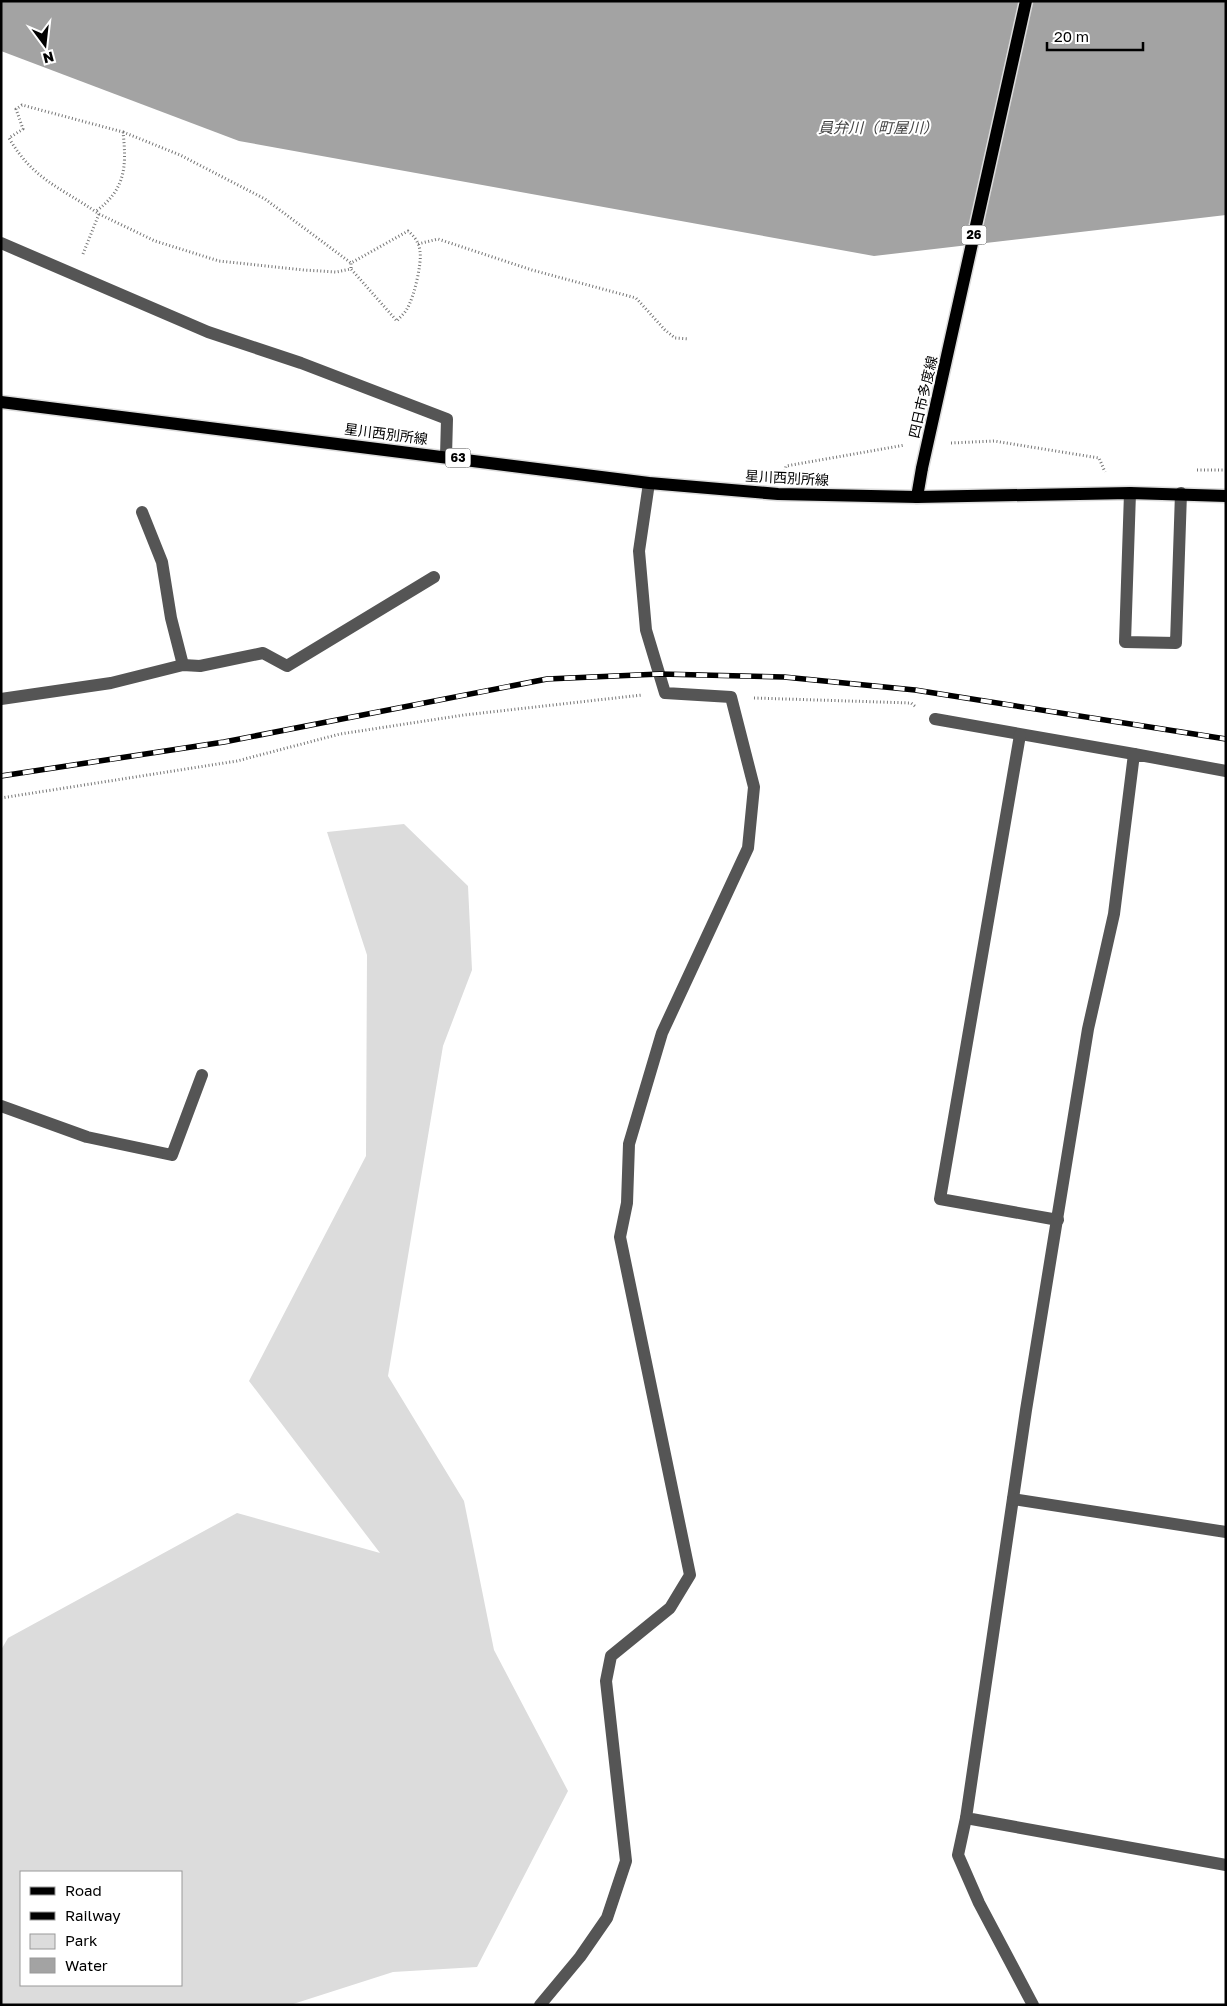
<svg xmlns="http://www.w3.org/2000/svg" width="1227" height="2006" font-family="'Golos Text','Noto Sans JP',sans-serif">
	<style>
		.green { fill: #dcdcdc; fill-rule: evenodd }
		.water { fill: #a3a3a3 }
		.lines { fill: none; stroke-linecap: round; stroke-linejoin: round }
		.major-casing { stroke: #dbdbdb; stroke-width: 15 }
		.path { stroke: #777; stroke-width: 3; stroke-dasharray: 1 2.5; stroke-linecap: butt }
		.minor { stroke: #555; stroke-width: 12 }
		.major { stroke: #000; stroke-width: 12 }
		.rail-casing { stroke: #000; stroke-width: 5.5 }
		.rail { stroke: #fff; stroke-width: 4; stroke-dasharray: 11; stroke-linecap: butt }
		.major-bridge-casing { stroke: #dbdbdb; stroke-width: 15; stroke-linecap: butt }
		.major-bridge { stroke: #000; stroke-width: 12 }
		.labels { text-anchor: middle; stroke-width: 4; stroke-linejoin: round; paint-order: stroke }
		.shield { fill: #fff; stroke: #4c4c4c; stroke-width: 1 }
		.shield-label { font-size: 12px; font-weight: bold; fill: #000 }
		.street-label { font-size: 14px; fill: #000; stroke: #fff }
		.water-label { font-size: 15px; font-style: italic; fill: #444; stroke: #fff }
	</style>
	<rect width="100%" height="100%" fill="#fff"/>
	<path class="green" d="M404 824 468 886 472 970 443 1046 388 1376 464 1501 494 1650 568 1791 477 1967 393 1972 290 2005H1V1650L8 1638 237 1513 380 1553 249 1381 366 1156 367 955 327 832ZM21 1872H181V1985H21Z"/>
	<polygon class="water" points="1,1 1226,1 1226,215 874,256 239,141 1,51"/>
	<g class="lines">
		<g class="major-casing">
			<g id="major">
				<polyline points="1,402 649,483 778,494 917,497 1130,493 1226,496"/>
				<polyline points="917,497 922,468"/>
			</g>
		</g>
		<g class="path">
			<polyline points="123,132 180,155 265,199 351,263"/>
			<path d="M99 214 155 241 219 261 304 270 336 272 351 269 397 321C400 317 405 313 407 309 414 297 422 264 420 251 419 242 414 236 408 231L351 263V269"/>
			<polyline points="418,244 438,239 532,270 636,298 665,330 675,338 689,339"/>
			<path d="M83 254 99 214C62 188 33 180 9 138L23 129 16 109 22 105 123 132C127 168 125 190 95 212"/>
			<polyline points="951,443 994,441 1099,458 1105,472"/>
			<polyline points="1197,470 1226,470"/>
			<polyline points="785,471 786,466 905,445"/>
			<polyline points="754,698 911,703 916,707"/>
			<polyline points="1,798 237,761 340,734 464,715 642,695"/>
		</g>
		<g class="minor">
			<polyline points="1,243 208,332 301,363 447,419 446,456"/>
			<polyline points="1130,493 1125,642 1176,643 1181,493"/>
			<polyline points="142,512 162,562 171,618 183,665"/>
			<polyline points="1,699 111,683 183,665 200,666 263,653 287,666 434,577"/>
			<polyline points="935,719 1134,754"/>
			<polyline points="1020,735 940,1199 1058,1220"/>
			<polyline points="1226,771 1134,754 1114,914 1088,1029 1026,1410 966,1818 1226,1865"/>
			<polyline points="1,1106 87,1137 172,1155 202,1075"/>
			<polyline points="1013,1499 1226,1532"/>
			<polyline points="966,1818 958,1855 979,1903 1033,2005"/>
			<polyline points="540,2005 580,1957 607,1918 626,1861 606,1681 611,1656 670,1608 690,1575 620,1237 627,1203 629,1144 662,1033 748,848 754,787 731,697 665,693 646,630 639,551 649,483"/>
		</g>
		<use href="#major" class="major"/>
		<g class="rail-casing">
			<polyline id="rail" points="1,776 224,742 547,679 660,674 784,677 915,690 1226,739"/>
		</g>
		<use href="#rail" class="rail"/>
		<g class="major-bridge-casing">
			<polyline id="major-bridge" points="922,468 1026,1"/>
		</g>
		<use href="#major-bridge" class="major-bridge"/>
	</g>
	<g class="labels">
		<g class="shield">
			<rect x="961.5" y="225.5" width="25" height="19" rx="4"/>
			<rect x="445.5" y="448.5" width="25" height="19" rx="4"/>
		</g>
		<g class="shield-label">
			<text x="974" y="239">26</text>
			<text x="458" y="462">63</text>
		</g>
		<g class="street-label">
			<text transform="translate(923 397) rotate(-77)" y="5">四日市多度線</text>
			<text transform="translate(386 434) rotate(7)" y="5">星川西別所線</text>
			<text transform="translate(787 478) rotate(3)" y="5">星川西別所線</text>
		</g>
		<g class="water-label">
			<text x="878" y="133">員弁川（町屋川）</text>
		</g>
	</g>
	<rect width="1227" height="2006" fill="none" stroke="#000000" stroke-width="5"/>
	<rect x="20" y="1871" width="162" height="115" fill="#ffffff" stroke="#999999"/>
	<rect x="30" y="1887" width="25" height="8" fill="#000000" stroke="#999999"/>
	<text x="65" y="1896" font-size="15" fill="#000000">Road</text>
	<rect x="30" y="1912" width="25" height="8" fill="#000000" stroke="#999999"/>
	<text x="65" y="1921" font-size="15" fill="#000000">Railway</text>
	<rect x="30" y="1934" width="25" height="15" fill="#dcdcdc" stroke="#999999"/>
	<text x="65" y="1946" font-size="15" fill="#000000">Park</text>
	<rect x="30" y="1958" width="25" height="15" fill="#a3a3a3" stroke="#999999"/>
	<text x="65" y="1971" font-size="15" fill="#000000">Water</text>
	<g transform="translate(45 45) rotate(165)" stroke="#ffffff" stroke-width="4" paint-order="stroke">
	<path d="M0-4L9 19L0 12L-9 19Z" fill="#000000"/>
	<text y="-8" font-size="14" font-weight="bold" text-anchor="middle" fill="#000000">N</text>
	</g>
	<path d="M1047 42v8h96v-8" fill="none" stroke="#000000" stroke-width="2.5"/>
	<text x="1054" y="42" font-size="15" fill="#000000" stroke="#ffffff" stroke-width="4" paint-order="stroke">20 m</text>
</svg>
